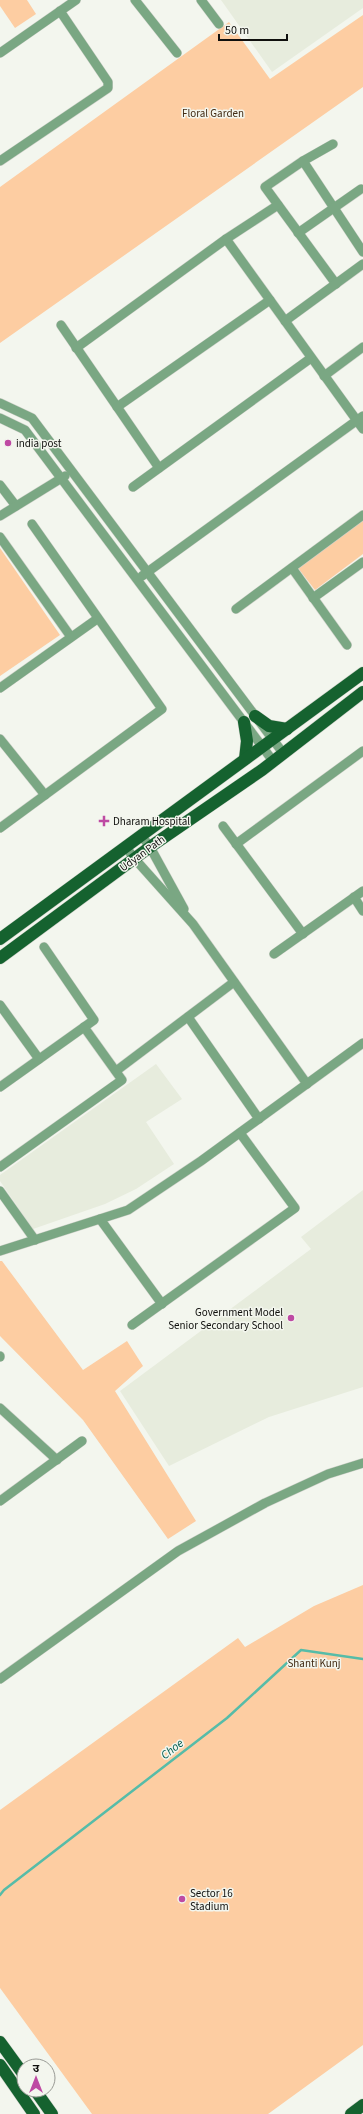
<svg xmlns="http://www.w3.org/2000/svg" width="363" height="2114" font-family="'Source Sans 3','Noto Sans Devanagari',sans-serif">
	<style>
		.built { fill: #e7ecdd }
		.green { fill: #fdcda2 }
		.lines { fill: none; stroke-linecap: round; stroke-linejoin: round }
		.stream { stroke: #56bca8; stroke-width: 2.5 }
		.minor-casing { stroke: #cfd1ca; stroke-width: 10 }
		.major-casing { stroke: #cfd1ca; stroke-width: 13 }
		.minor { stroke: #7aa783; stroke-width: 9 }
		.major { stroke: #15622f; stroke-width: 12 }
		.poi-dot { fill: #be4aa3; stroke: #f3f6ee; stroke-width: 1.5 }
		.labels { text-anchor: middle; stroke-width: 3; stroke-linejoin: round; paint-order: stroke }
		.park-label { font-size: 11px; fill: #422a12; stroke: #f3f6ee }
		.poi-label { font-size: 11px; fill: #0f0f0d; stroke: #f3f6ee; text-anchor: start }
		.street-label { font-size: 11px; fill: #0f0f0d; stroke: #f3f6ee }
		.water-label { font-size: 12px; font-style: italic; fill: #025d50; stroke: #f3f6ee }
	</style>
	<rect width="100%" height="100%" fill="#f3f6ee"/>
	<g class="built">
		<polygon points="221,0 363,0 363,8 272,72"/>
		<polygon points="156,1064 182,1099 146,1122 174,1164 136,1189 105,1204 33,1229 0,1181 0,1175"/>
		<polygon points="363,1190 363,1387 269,1417 169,1466 120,1391 311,1249 301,1237"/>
	</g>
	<g class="green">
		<polygon points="0,0 27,0 36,14 15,28 0,6"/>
		<polygon points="363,15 363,87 0,343 0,187 229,22 270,79"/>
		<polygon points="363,520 363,554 315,590 298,568"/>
		<polygon points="0,548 60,635 0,676"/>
		<polygon points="0,1261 2,1261 83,1370 127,1341 143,1366 115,1391 196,1521 168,1539 83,1420 0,1336"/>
		<polygon points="363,1585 363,2045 268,2114 92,2114 0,1988 0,1810 238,1638 245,1647 314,1606"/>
	</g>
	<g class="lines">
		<polyline class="stream" points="0,1895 4,1890 227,1718 301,1650 363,1659"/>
		<g class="minor-casing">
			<g id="minor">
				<polyline points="135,0 177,53"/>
				<polyline points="201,0 219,24"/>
				<polyline points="0,53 76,0"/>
				<polyline points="333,144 303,161 265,187 336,284"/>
				<polyline points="0,161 108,88 108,82 60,11"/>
				<polyline points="303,161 363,252"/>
				<polyline points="298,233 361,189"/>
				<polyline points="226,239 363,429"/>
				<polyline points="285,321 363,264"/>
				<polyline points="61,325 159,468"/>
				<polyline points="76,348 226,239 278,205"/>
				<polyline points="324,376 363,347"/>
				<polyline points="0,403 32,418 283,753"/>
				<polyline points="117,407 270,300"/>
				<polyline points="0,418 25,430 273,761"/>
				<polyline points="0,485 16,506"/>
				<polyline points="133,487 311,358"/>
				<polyline points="0,516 65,476"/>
				<polyline points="0,537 71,637"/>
				<polyline points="292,568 347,645"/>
				<polyline points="142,576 363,416"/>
				<polyline points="313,598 363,562"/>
				<polyline points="236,609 363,515"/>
				<polyline points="0,688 97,619"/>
				<polyline points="0,739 45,795"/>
				<polyline points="223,826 303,934"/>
				<polyline points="0,828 162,709 32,524"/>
				<polyline points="141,835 150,847 184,909"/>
				<polyline points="236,844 363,751"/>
				<polyline points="125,846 134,858 193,924 307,1084"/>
				<polyline points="354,897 363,911"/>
				<polyline points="274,954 363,891"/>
				<polyline points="0,1005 39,1059"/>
				<polyline points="188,1017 259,1119"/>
				<polyline points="116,1071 234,982"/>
				<polyline points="0,1087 94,1020 44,947"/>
				<polyline points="0,1167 122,1080 84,1027"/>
				<polyline points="0,1191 35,1240"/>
				<polyline points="100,1219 162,1304"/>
				<polyline points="0,1251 128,1210 201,1161 363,1043"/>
				<polyline points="132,1325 295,1208 240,1133"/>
				<polyline points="0,1357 0,1356"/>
				<polyline points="0,1408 57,1460"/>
				<polyline points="0,1501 82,1441"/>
				<polyline points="0,1679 178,1551 265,1503 328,1474 363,1463"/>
			</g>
		</g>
		<g class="major-casing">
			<g id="major">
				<polyline points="255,716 269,726 287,729"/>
				<polyline points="244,722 247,741 245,759"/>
				<polyline points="0,939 363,673"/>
				<polyline points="0,958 150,847 262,770 363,692"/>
				<polyline points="0,2042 24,2075"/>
				<polyline points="0,2065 34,2114"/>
				<polyline points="35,2090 52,2114"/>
				<polyline points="351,2114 363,2105"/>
			</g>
		</g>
		<use href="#minor" class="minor"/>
		<use href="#major" class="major"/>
	</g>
	<g class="poi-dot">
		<circle cx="8" cy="443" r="4"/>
		<path d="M102 815h4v4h4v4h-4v4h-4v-4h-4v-4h4z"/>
		<circle cx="291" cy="1318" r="4"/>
		<circle cx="182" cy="1899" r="4"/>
	</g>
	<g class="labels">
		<g class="park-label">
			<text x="213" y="117">Floral Garden</text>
			<text x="314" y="1667">Shanti Kunj</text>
		</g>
		<g class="poi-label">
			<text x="16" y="447">india post</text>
			<text x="113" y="825">Dharam Hospital</text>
			<text x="283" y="1316" text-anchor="end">Government Model<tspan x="283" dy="13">Senior Secondary School</tspan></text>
			<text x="190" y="1897">Sector 16<tspan x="190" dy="13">Stadium</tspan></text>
		</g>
		<g class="street-label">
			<text transform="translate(142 853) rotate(-36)" y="4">Udyan Path</text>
		</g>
		<g class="water-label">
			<text transform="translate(172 1749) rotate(-38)" y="4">Choe</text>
		</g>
	</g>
	<g transform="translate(36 2078)"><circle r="19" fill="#f3f6ee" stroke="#989a94"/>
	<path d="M0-3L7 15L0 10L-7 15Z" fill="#be4aa3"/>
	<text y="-6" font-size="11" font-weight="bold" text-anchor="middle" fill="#0f0f0d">उ</text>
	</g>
	<path d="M219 34v6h68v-6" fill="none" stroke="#0f0f0d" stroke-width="2"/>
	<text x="225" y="34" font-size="12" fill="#0f0f0d" stroke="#f3f6ee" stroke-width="3" paint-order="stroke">50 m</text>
</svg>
